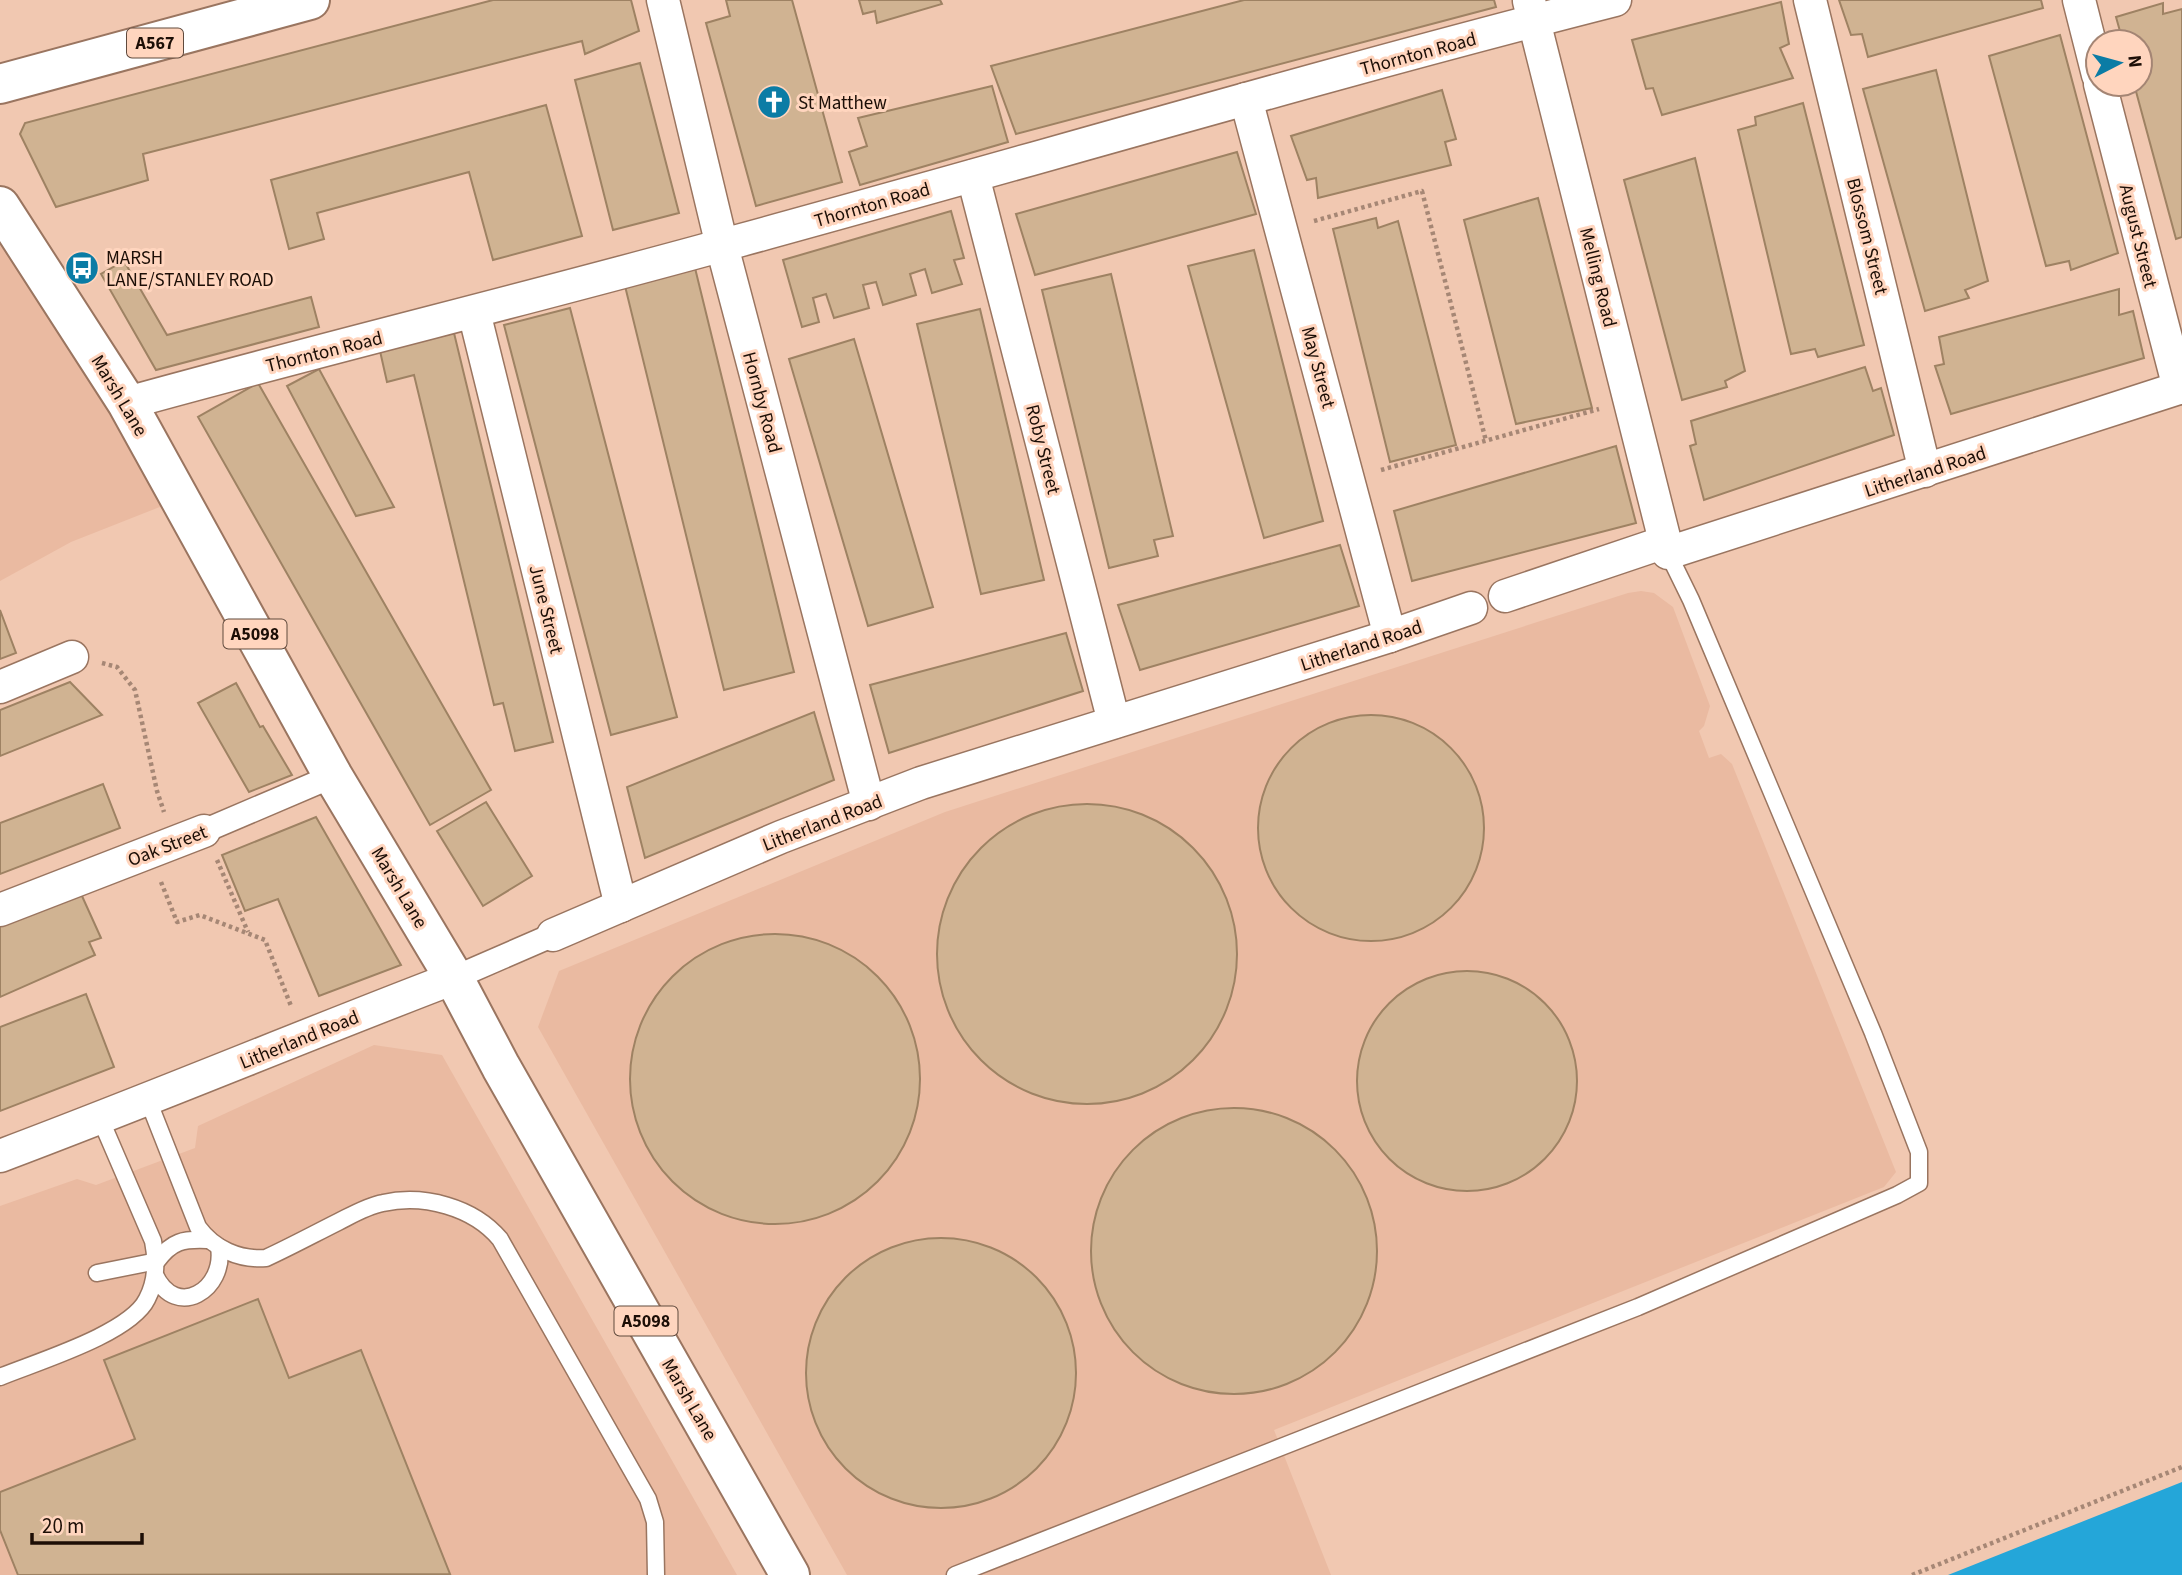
<svg xmlns="http://www.w3.org/2000/svg" width="2182" height="1575" font-family="'Source Sans 3',sans-serif">
	<style>
		.built { fill: #eabaa1 }
		.water { fill: #24a6d9 }
		.building { fill: #d0b392; stroke: #9e8263; stroke-width: 2 }
		.lines { fill: none; stroke-linecap: round; stroke-linejoin: round }
		.service-casing { stroke: #9a7560; stroke-width: 19 }
		.pedestrian-casing { stroke: #9a7560; stroke-width: 26 }
		.minor-casing { stroke: #9a7560; stroke-width: 35 }
		.primary-casing { stroke: #9a7560; stroke-width: 42 }
		.path { stroke: #a68775; stroke-width: 4.5; stroke-dasharray: 3.5 3.5; stroke-linecap: butt }
		.service { stroke: #fff; stroke-width: 16 }
		.pedestrian { stroke: #fff; stroke-width: 23 }
		.minor { stroke: #fff; stroke-width: 32 }
		.primary { stroke: #fff; stroke-width: 38 }
		.labels { text-anchor: middle; stroke-width: 6; stroke-linejoin: round; paint-order: stroke }
		.shield { fill: #ffd5be; stroke: #604a3d; stroke-width: 2 }
		.shield-label { font-size: 18px; font-weight: bold; fill: #1c0e06 }
		.street-label { font-size: 19px; fill: #1c0e06; stroke: #ffd5be }
		.poi-label { font-size: 19px; fill: #1c0e06; stroke: #ffd5be; text-anchor: start }
	</style>
	<rect width="100%" height="100%" fill="#f1c8b1"/>
	<g class="built">
		<polygon points="0,206 180,499 71,542 0,581"/>
		<polygon points="1641,591 1654,593 1673,607 1710,706 1704,726 1699,731 1709,758 1721,754 1732,764 1896,1172 1884,1187 1274,1430 1331,1575 847,1575 538,1027 559,971 945,812 1628,593"/>
		<polygon points="374,1045 442,1055 737,1575 0,1575 0,1206 77,1179 96,1185 195,1148 198,1126"/>
	</g>
	<polygon class="water" points="2182,1482 2182,1575 1948,1575"/>
	<g class="building">
		<polygon points="493,0 631,0 639,31 585,54 582,41 143,154 148,180 56,207 20,134 25,123"/>
		<polygon points="726,0 792,0 842,182 756,206 706,23 730,16"/>
		<polygon points="859,0 940,0 942,4 877,23 875,11 863,14"/>
		<polygon points="1244,0 1494,0 1496,7 1016,134 991,66"/>
		<polygon points="1839,0 2041,0 2043,8 1868,57 1862,34 1851,35"/>
		<polygon points="1781,2 1789,44 1780,48 1793,78 1662,115 1653,88 1646,89 1632,40"/>
		<polygon points="2163,3 2163,14 2182,9 2182,237 2176,239 2134,84 2140,84 2140,42 2123,42 2116,17"/>
		<polygon points="2060,35 2118,253 2071,270 2069,261 2046,266 1989,56"/>
		<polygon points="640,63 679,213 613,230 575,80"/>
		<polygon points="1936,70 1988,281 1965,290 1969,298 1925,311 1863,89"/>
		<polygon points="992,86 1008,142 860,185 849,152 867,146 858,118"/>
		<polygon points="1442,90 1456,139 1445,142 1451,165 1318,198 1316,178 1307,180 1291,136"/>
		<polygon points="1803,103 1864,345 1818,357 1815,349 1791,354 1738,130 1756,125 1755,117"/>
		<polygon points="546,105 582,236 493,260 469,172 317,213 324,239 289,249 271,180"/>
		<polygon points="1237,152 1256,214 1035,275 1016,214"/>
		<polygon points="1695,158 1745,371 1725,381 1727,387 1682,400 1624,180"/>
		<polygon points="1538,198 1592,408 1516,424 1464,220"/>
		<polygon points="951,211 964,258 954,260 962,284 932,293 925,269 910,274 916,295 883,305 876,282 863,285 869,308 834,318 826,294 813,298 819,322 802,327 783,260"/>
		<polygon points="1376,218 1378,228 1398,221 1456,445 1390,462 1333,229"/>
		<polygon points="1254,250 1323,521 1264,538 1188,266"/>
		<polygon points="124,261 167,335 311,297 319,327 156,370 101,274"/>
		<polygon points="695,268 794,672 724,690 625,286"/>
		<polygon points="1111,274 1173,536 1154,540 1158,556 1109,568 1042,290"/>
		<polygon points="2119,289 2119,315 2133,311 2144,358 1951,414 1935,366 1944,364 1939,337"/>
		<polygon points="570,308 677,717 611,735 504,325"/>
		<polygon points="980,309 1044,580 981,594 917,324"/>
		<polygon points="454,333 553,742 515,751 503,703 494,705 414,375 387,382 380,351"/>
		<polygon points="854,339 933,607 868,626 789,359"/>
		<polygon points="1865,367 1873,391 1881,388 1894,435 1704,500 1690,446 1696,444 1691,421"/>
		<polygon points="319,369 394,507 356,516 287,386"/>
		<polygon points="258,383 491,790 430,825 198,417"/>
		<polygon points="1616,446 1636,523 1412,581 1394,511"/>
		<polygon points="1340,545 1359,606 1140,670 1118,605"/>
		<polygon points="0,610 16,653 0,659"/>
		<polygon points="1066,633 1083,691 889,753 870,685"/>
		<polygon points="70,682 102,715 0,756 0,710"/>
		<polygon points="236,683 260,727 263,726 292,775 249,792 198,703"/>
		<polygon points="814,712 834,780 645,858 627,787"/>
		<circle cx="1371" cy="828" r="113"/>
		<polygon points="103,784 120,828 0,874 0,823"/>
		<polygon points="486,802 532,876 483,906 437,831"/>
		<circle cx="1087" cy="954" r="150"/>
		<polygon points="316,817 401,965 319,996 278,899 245,911 222,855"/>
		<polygon points="77,885 101,938 89,942 95,955 0,997 0,920"/>
		<circle cx="775" cy="1079" r="145"/>
		<circle cx="1467" cy="1081" r="110"/>
		<polygon points="86,994 114,1067 0,1111 0,1027"/>
		<circle cx="1234" cy="1251" r="143"/>
		<circle cx="941" cy="1373" r="135"/>
		<polygon points="258,1299 289,1378 361,1350 450,1574 18,1575 0,1530 0,1492 135,1439 104,1360"/>
	</g>
	<g class="lines">
		<g class="service-casing">
			<g id="service">
				<path d="M148 1100 198 1227C214 1249 239 1260 266 1258 290 1247 314 1234 338 1222 352 1215 367 1206 383 1203 424 1194 473 1207 500 1239L648 1499 655 1522 656 1575"/>
				<path d="M97 1273 157 1261C172 1241 183 1239 207 1240"/>
				<path d="M155 1275C176 1320 226 1290 219 1247"/>
				<path d="M0 1377C36 1362 130 1334 147 1299 157 1280 157 1261 153 1241L100 1118"/>
				<polyline points="955,1575 1638,1307 1897,1195 1919,1183 1919,1152 1873,1033 1691,600 1668,553"/>
			</g>
		</g>
		<g class="pedestrian-casing">
			<g id="pedestrian">
				<polyline points="204,831 333,776"/>
				<polyline points="454,978 553,935"/>
			</g>
		</g>
		<g class="minor-casing">
			<g id="minor">
				<polyline points="663,0 722,246 869,804"/>
				<polyline points="1810,0 1925,471"/>
				<polyline points="2079,0 2098,75"/>
				<polyline points="1529,1 1668,553 2182,387"/>
				<polyline points="2100,84 2179,388"/>
				<polyline points="1246,99 1390,636"/>
				<polyline points="973,176 1114,722"/>
				<polyline points="474,312 621,906"/>
				<path d="M127 403C329 347 532 298 734 242 1027 162 1320 75 1615 0"/>
				<polyline points="1505,596 1665,542"/>
				<polyline points="0,687 72,657"/>
				<polyline points="0,910 204,831"/>
				<polyline points="553,935 781,837 921,783 1390,636 1471,608"/>
				<path d="M0 1156C152 1099 302 1036 454 978"/>
			</g>
		</g>
		<g class="primary-casing">
			<g id="primary">
				<polyline points="0,84 310,0"/>
				<polyline points="0,206 127,403 333,776 454,978 501,1067 790,1575"/>
			</g>
		</g>
		<g class="path">
			<polyline points="1314,221 1422,191 1486,441"/>
			<polyline points="1381,470 1599,409"/>
			<polyline points="102,663 117,667 135,690 157,791 164,812"/>
			<polyline points="217,860 248,932"/>
			<polyline points="161,882 177,922 200,915 265,940 291,1006"/>
			<polyline points="1912,1575 2182,1467"/>
		</g>
		<use href="#service" class="service"/>
		<use href="#pedestrian" class="pedestrian"/>
		<use href="#minor" class="minor"/>
		<use href="#primary" class="primary"/>
	</g>
	<defs>
		<g id="church-disc" transform="scale(1.75)"><circle r="9.5" fill="#0b7ca5" stroke="#ffd5be"/><path d="M-1.2-6h2.4v3.5h3.3v2.4h-3.3V6h-2.4V-.1h-3.3v-2.4h3.3Z" fill="#fff"/></g>
		<g id="bus-disc" transform="scale(1.75)"><circle r="9.5" fill="#0b7ca5" stroke="#ffd5be"/><path d="M-5-6H5V4H4V6H2V4H-2V6H-4V4H-5ZM-3.5-4V0h7V-4ZM-3.5 1.2v1.5H-2V1.2ZM2 1.2v1.5H3.5V1.2Z" fill="#fff"/></g>
	</defs>
	<g fill-rule="evenodd">
		<use href="#church-disc" x="774" y="102"/>
		<use href="#bus-disc" x="82" y="268"/>
	</g>
	<g class="labels">
		<g class="shield">
			<rect x="127" y="28.5" width="56" height="29" rx="5"/>
			<rect x="223.5" y="619.5" width="63" height="29" rx="5"/>
			<rect x="614.5" y="1306.5" width="63" height="29" rx="5"/>
		</g>
		<g class="shield-label">
			<text x="155" y="49">A567</text>
			<text x="255" y="640">A5098</text>
			<text x="646" y="1327">A5098</text>
		</g>
		<g class="street-label">
			<text transform="translate(1418 53) rotate(-15)" y="7">Thornton Road</text>
			<text transform="translate(872 204) rotate(-16)" y="7">Thornton Road</text>
			<text transform="translate(1868 236) rotate(76)" y="7">Blossom Street</text>
			<text transform="translate(2139 236) rotate(76)" y="7">August Street</text>
			<text transform="translate(1599 277) rotate(76)" y="7">Melling Road</text>
			<text transform="translate(324 351) rotate(-14)" y="7">Thornton Road</text>
			<text transform="translate(1319 367) rotate(75)" y="7">May Street</text>
			<text transform="translate(120 395) rotate(59)" y="7">Marsh Lane</text>
			<text transform="translate(763 402) rotate(75)" y="7">Hornby Road</text>
			<text transform="translate(1044 449) rotate(76)" y="7">Roby Street</text>
			<text transform="translate(1925 471) rotate(-18)" y="7">Litherland Road</text>
			<text transform="translate(547 609) rotate(76)" y="7">June Street</text>
			<text transform="translate(1361 645) rotate(-18)" y="7">Litherland Road</text>
			<text transform="translate(822 822) rotate(-21)" y="7">Litherland Road</text>
			<text transform="translate(167 845) rotate(-21)" y="7">Oak Street</text>
			<text transform="translate(400 887) rotate(59)" y="7">Marsh Lane</text>
			<text transform="translate(299 1039) rotate(-22)" y="7">Litherland Road</text>
			<text transform="translate(690 1399) rotate(60)" y="7">Marsh Lane</text>
		</g>
		<g class="poi-label">
			<text x="798" y="109">St Matthew</text>
			<text x="106" y="264">MARSH<tspan x="106" dy="22">LANE/STANLEY ROAD</tspan></text>
		</g>
	</g>
	<g transform="translate(2119 63) rotate(84)"><circle r="33" fill="#ffd5be" stroke="#a48574" stroke-width="2"/>
	<path d="M0-5L12 26L0 18L-12 26Z" fill="#0b7ca5"/>
	<text y="-10" font-size="19" font-weight="bold" text-anchor="middle" fill="#1c0e06">N</text>
	</g>
	<path d="M32 1533v10h110v-10" fill="none" stroke="#1c0e06" stroke-width="3.5"/>
	<text x="42" y="1533" font-size="21" fill="#1c0e06" stroke="#ffd5be" stroke-width="5" paint-order="stroke">20 m</text>
</svg>
